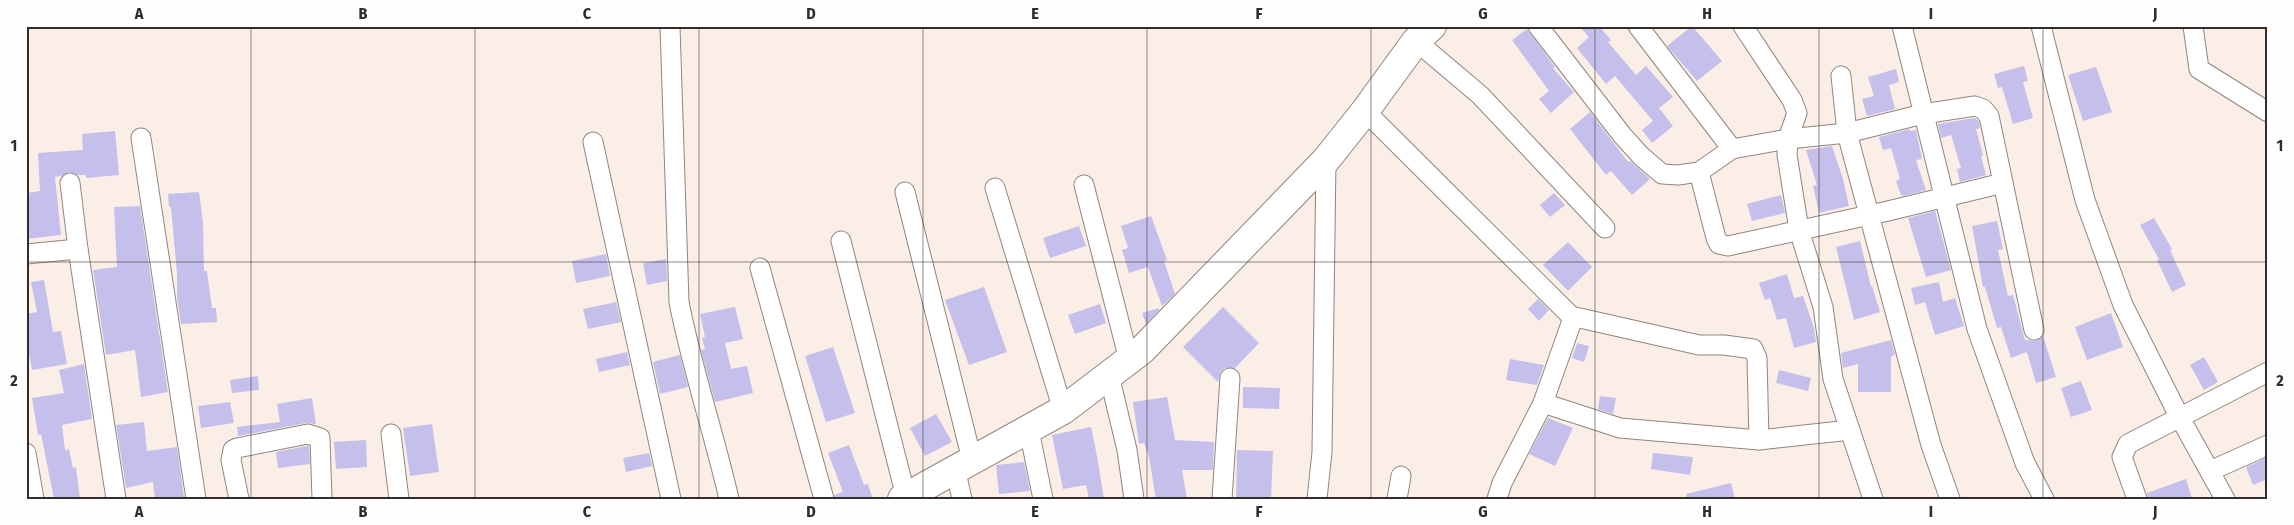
<svg xmlns="http://www.w3.org/2000/svg" width="2294" height="525" font-family="'Fira Sans Condensed',sans-serif">
	<style>
		.building { fill: #c4c0eb }
		.lines { fill: none; stroke-linecap: round; stroke-linejoin: round }
		.street-casing { stroke: #91857e; stroke-width: 21 }
		.secondary-casing { stroke: #91857e; stroke-width: 30 }
		.street { stroke: #fff; stroke-width: 19 }
		.secondary { stroke: #fff; stroke-width: 28 }
		.grid { fill: none; stroke: #322d2a; stroke-width: 1; stroke-opacity: 0.55 }
		.neatline { fill: none; stroke: #322d2a; stroke-width: 2 }
		.grid-label { font-size: 16px; text-anchor: middle; font-weight: bold; fill: #322d2a }
	</style>
	<rect width="100%" height="100%" fill="#fbeee6"/>
	<g class="building">
		<polygon points="1579,26 1599,26 1611,40 1608,42 1636,75 1646,66 1673,97 1659,108 1673,126 1652,143 1642,130 1653,121 1615,76 1606,84 1577,48 1589,37"/>
		<polygon points="1692,26 1722,61 1697,81 1667,46"/>
		<polygon points="1527,29 1555,67 1553,68 1574,92 1551,113 1539,99 1549,91 1512,40"/>
		<polygon points="2024,66 2028,81 2023,82 2033,118 2013,124 2002,87 1998,88 1994,74"/>
		<polygon points="2096,67 2112,112 2083,121 2068,75"/>
		<polygon points="1896,69 1899,82 1889,85 1895,109 1867,116 1862,99 1874,96 1868,77"/>
		<polygon points="1590,112 1628,162 1630,161 1650,179 1632,195 1611,171 1606,175 1570,129"/>
		<polygon points="1974,118 1979,121 1980,128 1976,129 1983,155 1981,156 1986,175 1960,182 1957,169 1961,168 1951,135 1941,138 1938,124"/>
		<polygon points="1910,129 1910,131 1916,130 1922,159 1916,160 1926,190 1903,196 1901,195 1896,181 1900,179 1891,148 1883,150 1879,137"/>
		<polygon points="115,131 119,175 86,178 86,175 78,175 69,172 61,176 55,177 61,235 26,239 26,193 40,191 38,153 83,150 82,134"/>
		<polygon points="1832,146 1843,179 1849,206 1819,213 1813,186 1817,185 1806,150"/>
		<polygon points="199,192 203,223 204,271 207,271 212,308 216,308 217,322 181,324 177,297 177,274 171,207 169,207 168,194"/>
		<polygon points="1554,193 1565,205 1550,217 1540,205"/>
		<polygon points="1781,195 1785,213 1752,221 1747,204"/>
		<polygon points="140,206 168,392 141,397 135,350 106,355 93,270 117,267 114,207"/>
		<polygon points="1935,211 1951,270 1926,277 1908,218"/>
		<polygon points="1151,216 1167,260 1164,261 1175,294 1162,306 1148,267 1129,273 1122,250 1128,248 1121,226"/>
		<polygon points="2154,218 2172,249 2170,250 2186,285 2172,292 2157,260 2159,259 2140,225"/>
		<polygon points="1997,221 2003,249 1998,250 2008,296 2013,295 2025,340 2036,341 2043,336 2056,377 2036,383 2027,352 2011,358 2001,327 1997,328 1985,287 1983,287 1972,226"/>
		<polygon points="1079,226 1086,246 1050,258 1043,238"/>
		<polygon points="1860,241 1871,287 1872,286 1880,312 1854,320 1836,247"/>
		<polygon points="1568,242 1592,267 1568,291 1543,265"/>
		<polygon points="606,254 610,276 576,283 572,261"/>
		<polygon points="666,259 667,281 647,285 643,263"/>
		<polygon points="1787,274 1794,298 1803,296 1814,328 1816,342 1794,348 1786,318 1777,320 1770,298 1765,300 1759,283"/>
		<polygon points="44,280 53,332 61,331 67,364 32,370 26,339 26,314 37,312 31,282"/>
		<polygon points="1939,282 1943,302 1955,298 1964,326 1935,335 1925,302 1915,305 1911,288"/>
		<polygon points="984,287 1007,352 969,365 945,300"/>
		<polygon points="1538,299 1549,310 1539,321 1528,309"/>
		<polygon points="616,302 621,322 588,329 583,309"/>
		<polygon points="1100,304 1106,323 1075,334 1068,315"/>
		<polygon points="735,307 743,339 725,343 731,369 747,366 753,393 715,402 701,350 705,349 702,338 705,337 700,314"/>
		<polygon points="1223,307 1259,343 1235,368 1225,368 1221,371 1218,382 1183,347"/>
		<polygon points="1159,308 1159,310 1146,324 1142,313"/>
		<polygon points="2111,313 2123,347 2087,360 2075,327"/>
		<polygon points="1891,340 1895,355 1891,356 1891,392 1858,392 1858,364 1843,368 1841,353"/>
		<polygon points="1577,343 1589,346 1584,362 1572,358"/>
		<polygon points="833,347 855,413 826,422 805,356"/>
		<polygon points="627,352 630,365 599,372 596,359"/>
		<polygon points="680,355 688,387 660,394 653,362"/>
		<polygon points="2204,357 2218,382 2204,390 2190,365"/>
		<polygon points="1510,359 1544,365 1537,385 1506,380"/>
		<polygon points="84,364 92,419 62,425 65,450 69,449 73,468 76,467 80,499 54,499 41,434 38,435 32,398 64,393 59,370"/>
		<polygon points="1779,370 1811,378 1808,391 1776,383"/>
		<polygon points="258,376 259,390 232,393 230,380"/>
		<polygon points="2081,381 2092,410 2071,417 2061,388"/>
		<polygon points="1243,387 1280,388 1279,409 1243,408"/>
		<polygon points="1600,396 1616,398 1613,414 1598,409"/>
		<polygon points="1167,397 1175,440 1214,442 1213,470 1182,470 1187,499 1156,499 1149,457 1144,443 1139,444 1133,402"/>
		<polygon points="312,398 316,424 306,423 238,436 237,427 280,422 277,404"/>
		<polygon points="230,402 234,423 201,428 198,406"/>
		<polygon points="936,414 952,442 925,456 910,428"/>
		<polygon points="1548,418 1573,428 1555,466 1529,454"/>
		<polygon points="144,422 147,451 177,447 184,497 155,499 153,482 126,488 116,425"/>
		<polygon points="432,424 439,472 410,476 403,428"/>
		<polygon points="1091,427 1097,456 1104,499 1089,499 1086,485 1063,489 1052,435"/>
		<polygon points="366,440 367,467 336,469 334,442"/>
		<polygon points="849,445 864,485 868,484 873,499 835,499 834,495 843,492 828,453"/>
		<polygon points="307,446 309,446 310,464 278,468 276,452"/>
		<polygon points="1237,450 1273,451 1271,499 1236,499"/>
		<polygon points="649,453 652,466 626,472 623,458"/>
		<polygon points="1653,453 1693,457 1690,475 1651,469"/>
		<polygon points="2268,457 2268,479 2253,485 2246,467"/>
		<polygon points="1024,462 1030,491 999,494 996,465"/>
		<polygon points="2186,479 2192,499 2148,499 2147,493"/>
		<polygon points="1731,483 1735,499 1687,499 1686,494"/>
	</g>
	<g class="lines">
		<g class="street-casing">
			<g id="street">
				<path d="M670 26 679 302C692 369 714 433 729 499"/>
				<polyline points="1538,26 1622,135 1641,156 1662,174 1678,175 1699,172 1732,149 1788,139 1847,133 1923,114 1975,106 1983,109 1989,116 2034,330"/>
				<polyline points="1638,26 1732,149"/>
				<polyline points="1743,26 1792,100 1797,113 1788,139 1787,155 1799,230 1823,307 1833,379 1873,499"/>
				<polyline points="1902,26 1977,329 2025,463 2044,499"/>
				<polyline points="2041,26 2085,200 2123,305 2179,416 2225,499"/>
				<polyline points="2193,26 2199,69 2268,112"/>
				<polyline points="1416,41 1480,95 1605,228"/>
				<polyline points="1841,76 1847,133 1931,445 1950,499"/>
				<polyline points="1365,111 1571,316 1699,345 1724,345 1753,349 1757,358 1759,440"/>
				<polyline points="141,138 196,499"/>
				<polyline points="593,142 671,499"/>
				<polyline points="1699,172 1716,238 1719,244 1728,246 1888,211 2003,183"/>
				<polyline points="70,183 78,249 116,499"/>
				<polyline points="1084,185 1129,360"/>
				<polyline points="995,188 1063,410"/>
				<polyline points="905,192 972,460"/>
				<polyline points="841,241 906,497"/>
				<polyline points="26,254 78,249"/>
				<polyline points="760,268 824,499"/>
				<polyline points="1109,375 1127,450 1134,499"/>
				<polyline points="1543,403 1620,428 1759,440 1850,430"/>
				<polyline points="1029,430 1043,499"/>
				<polyline points="391,434 399,499"/>
				<polyline points="26,453 34,499"/>
				<polyline points="955,468 962,499"/>
				<polyline points="2210,471 2268,445"/>
				<polyline points="239,499 231,460 233,450 237,448 308,434 320,438 322,499"/>
				<polyline points="1222,499 1230,378"/>
				<polyline points="1317,499 1322,452 1326,160"/>
				<polyline points="1397,499 1401,476"/>
				<polyline points="1497,499 1502,483 1543,403 1573,318"/>
				<polyline points="2137,499 2122,457 2128,444 2268,372"/>
			</g>
		</g>
		<g class="secondary-casing">
			<polyline id="secondary" points="902,499 1063,410 1142,350 1326,160 1365,111 1416,41 1432,26"/>
		</g>
		<use href="#street" class="street"/>
		<use href="#secondary" class="secondary"/>
	</g>
	<path class="grid" d="M251 26V499M475 26V499M699 26V499M923 26V499M1147 26V499M1371 26V499M1595 26V499M1819 26V499M2043 26V499M26 262H2268"/>
	<rect width="2294" height="525" fill="none" stroke="#fefefe" stroke-width="55"/>
	<rect x="28" y="28" width="2238" height="470" class="neatline"/>
	<g class="grid-label">
		<text x="139" y="19">A</text>
		<text x="363" y="19">B</text>
		<text x="587" y="19">C</text>
		<text x="811" y="19">D</text>
		<text x="1035" y="19">E</text>
		<text x="1259" y="19">F</text>
		<text x="1483" y="19">G</text>
		<text x="1707" y="19">H</text>
		<text x="1931" y="19">I</text>
		<text x="2155" y="19">J</text>
		<text x="14" y="151">1</text>
		<text x="2280" y="151">1</text>
		<text x="14" y="386">2</text>
		<text x="2280" y="386">2</text>
		<text x="139" y="517">A</text>
		<text x="363" y="517">B</text>
		<text x="587" y="517">C</text>
		<text x="811" y="517">D</text>
		<text x="1035" y="517">E</text>
		<text x="1259" y="517">F</text>
		<text x="1483" y="517">G</text>
		<text x="1707" y="517">H</text>
		<text x="1931" y="517">I</text>
		<text x="2155" y="517">J</text>
	</g>
</svg>
